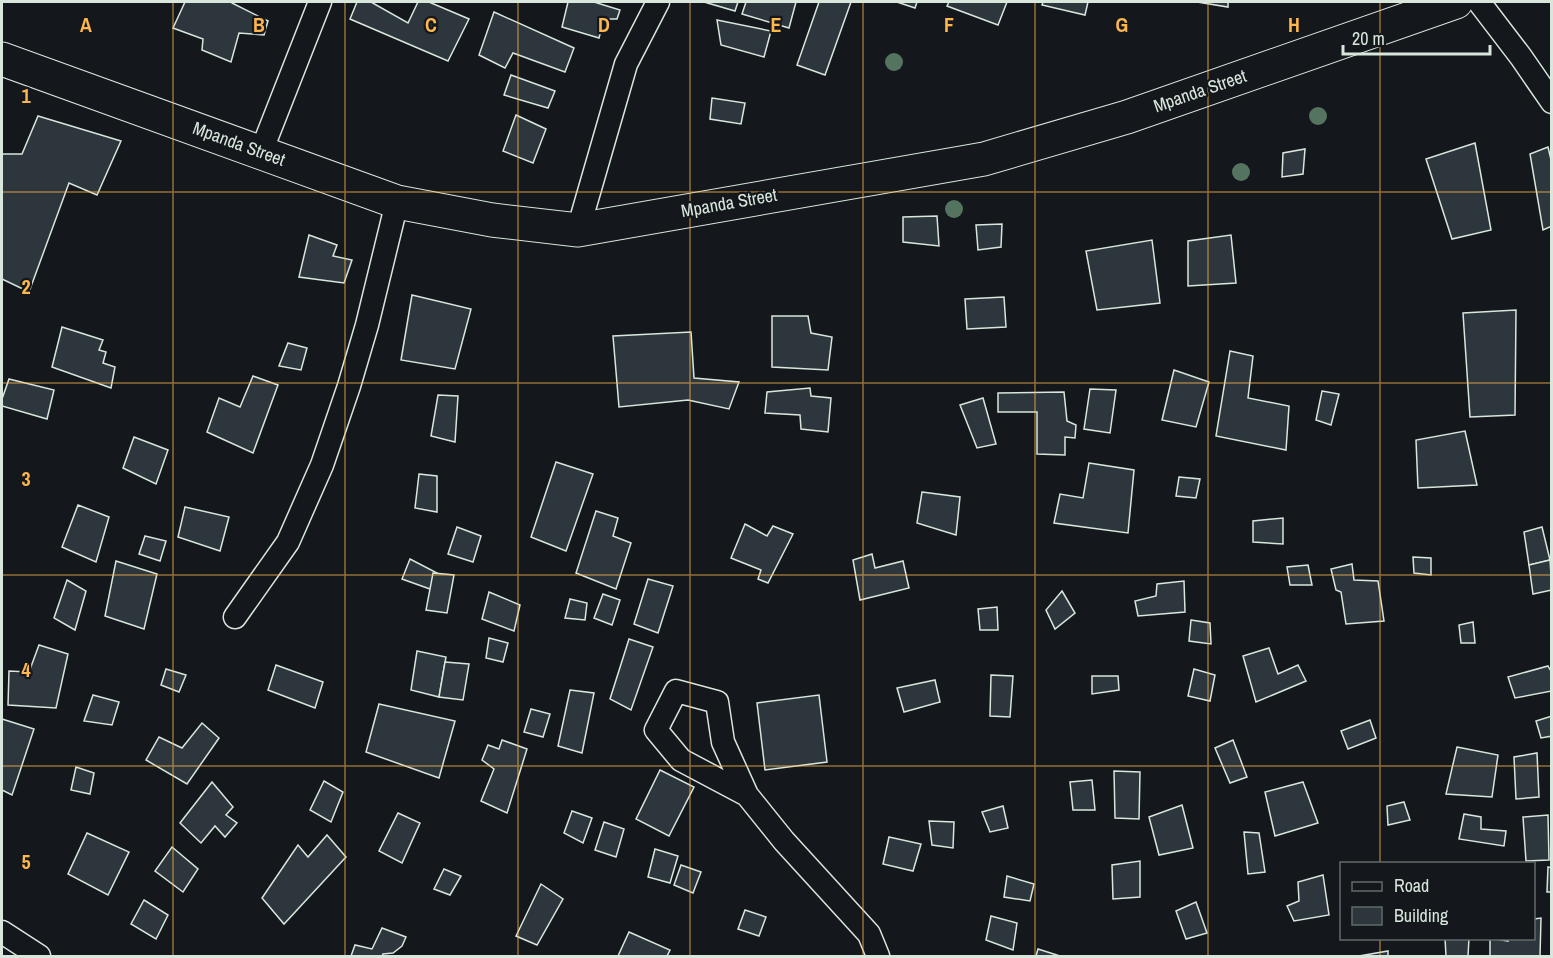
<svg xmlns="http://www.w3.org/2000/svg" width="1553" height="958" font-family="'Archivo Narrow',sans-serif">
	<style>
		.building { fill: #2c363c; stroke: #d8e6dc; stroke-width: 1.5 }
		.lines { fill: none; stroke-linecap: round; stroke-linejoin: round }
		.service-casing { stroke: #d8e6dc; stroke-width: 25 }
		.minor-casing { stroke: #d8e6dc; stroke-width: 35 }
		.service { stroke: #14181c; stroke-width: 22 }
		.minor { stroke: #14181c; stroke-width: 33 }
		.tree { fill: #55745f }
		.grid { fill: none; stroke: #ffb74d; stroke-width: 1.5; stroke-opacity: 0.55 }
		.labels { text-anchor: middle; stroke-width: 4.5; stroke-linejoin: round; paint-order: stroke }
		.street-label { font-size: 18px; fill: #d8e6dc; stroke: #14181c }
		.grid-label { font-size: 20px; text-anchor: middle; font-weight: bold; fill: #ffb74d; stroke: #14181c; stroke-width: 4.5; stroke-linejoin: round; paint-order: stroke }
	</style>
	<rect width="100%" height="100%" fill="#14181c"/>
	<g class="building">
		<polygon points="185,2 232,2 232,3 268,21 264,35 239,33 231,62 202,50 203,39 173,28"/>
		<polygon points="357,2 371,2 408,23 418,2 429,2 469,19 448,61 350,19"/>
		<polygon points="568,2 594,2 620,10 617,19 604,19 599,38 562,27"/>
		<polygon points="704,2 738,2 735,11"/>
		<polygon points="746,2 796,2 789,28 742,14"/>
		<polygon points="819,2 851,2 825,75 797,65"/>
		<polygon points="897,2 917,2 915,8"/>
		<polygon points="949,2 1007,2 998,25 947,6"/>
		<polygon points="1043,2 1088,2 1085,15 1042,5"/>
		<polygon points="1197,2 1228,2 1228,7"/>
		<polygon points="494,12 574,48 565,72 513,53 505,68 479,55"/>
		<polygon points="717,20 771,31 764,57 721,45"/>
		<polygon points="511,75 555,91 548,108 504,95"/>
		<polygon points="712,98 745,103 741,124 710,119"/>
		<polygon points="516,115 546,129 533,163 503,151"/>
		<polygon points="38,116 121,141 97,195 69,183 29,292 2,279 2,154 22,154"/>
		<polygon points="1475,143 1491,230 1452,239 1426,159"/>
		<polygon points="1548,147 1552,164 1552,226 1543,230 1530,154"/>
		<polygon points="1305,149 1303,174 1282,177 1283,153"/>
		<polygon points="937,216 939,246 903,242 903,217"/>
		<polygon points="1002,224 1001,247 978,250 976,225"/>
		<polygon points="309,235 337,245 333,256 352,260 344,283 299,277"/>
		<polygon points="1231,235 1236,283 1188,286 1188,241"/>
		<polygon points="1152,240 1160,303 1097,310 1086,251"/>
		<polygon points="412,295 471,309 455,369 401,360"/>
		<polygon points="1004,297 1006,327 967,329 965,299"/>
		<polygon points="1516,310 1515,415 1470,417 1463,313"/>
		<polygon points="772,316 808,316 811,333 832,337 828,370 772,367"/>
		<polygon points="62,327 103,340 99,350 106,352 103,363 115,367 111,388 52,367"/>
		<polygon points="691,332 694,378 739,382 729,409 688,400 619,407 613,336"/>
		<polygon points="288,343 307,348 301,370 279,366"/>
		<polygon points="1230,351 1253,356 1248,398 1289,406 1286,450 1216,436"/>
		<polygon points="1174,370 1209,382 1196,427 1162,420"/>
		<polygon points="253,376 278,385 253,453 207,432 219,398 240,407"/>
		<polygon points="9,379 54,390 47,419 2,406 2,399"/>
		<polygon points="810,388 811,396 831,398 828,432 801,429 800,415 765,413 767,392"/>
		<polygon points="1090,389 1116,390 1110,433 1084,429"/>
		<polygon points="1322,391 1339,394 1331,425 1316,420"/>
		<polygon points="1064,392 1067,421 1076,425 1075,438 1065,437 1065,455 1037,454 1037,412 998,412 998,393"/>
		<polygon points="438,395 458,396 455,442 431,436"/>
		<polygon points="983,398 996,444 977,448 960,405"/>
		<polygon points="1465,431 1477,485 1418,488 1416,440"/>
		<polygon points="134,437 168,450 156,484 123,468"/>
		<polygon points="556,462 593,474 566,551 531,537"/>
		<polygon points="1089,463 1134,470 1128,533 1054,523 1060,494 1083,498"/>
		<polygon points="419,474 437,476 437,512 415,508"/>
		<polygon points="1179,477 1200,479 1196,498 1176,496"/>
		<polygon points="922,492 960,497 956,535 917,523"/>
		<polygon points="78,505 109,517 96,562 62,547"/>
		<polygon points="185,507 229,517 220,551 178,537"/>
		<polygon points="596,511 618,518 613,536 631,543 616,589 576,573"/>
		<polygon points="1283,518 1283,544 1253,542 1253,521"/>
		<polygon points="745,524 767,536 773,526 793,534 768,583 758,579 761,570 731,558"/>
		<polygon points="457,527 481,536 473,562 448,554"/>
		<polygon points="1542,527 1550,560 1529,565 1524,532"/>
		<polygon points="145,536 166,541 160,561 139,554"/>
		<polygon points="872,554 875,568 903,561 909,588 860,600 853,560"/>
		<polygon points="1413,557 1431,558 1431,575 1414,573"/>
		<polygon points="410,559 439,574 430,589 402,579"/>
		<polygon points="1550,560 1552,590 1533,594 1529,565"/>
		<polygon points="116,561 157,574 144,629 105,616"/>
		<polygon points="1352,564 1354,580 1378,581 1384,621 1346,624 1341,592 1336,590 1331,569"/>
		<polygon points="1308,565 1312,585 1290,585 1287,567"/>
		<polygon points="433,573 454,575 447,613 426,610"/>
		<polygon points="648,579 673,586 658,633 634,624"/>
		<polygon points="67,580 86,591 75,630 54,618"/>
		<polygon points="1184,581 1185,612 1138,616 1135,601 1156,596 1157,584"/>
		<polygon points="1062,591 1075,613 1055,629 1046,610"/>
		<polygon points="489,592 520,605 514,631 482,619"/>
		<polygon points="603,594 620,600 612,625 594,618"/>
		<polygon points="570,599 587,603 585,620 565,618"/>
		<polygon points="997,607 998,630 980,630 978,609"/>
		<polygon points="1191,620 1210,623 1211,644 1189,641"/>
		<polygon points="1473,622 1475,643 1461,643 1459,625"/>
		<polygon points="489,638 508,643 503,662 486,658"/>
		<polygon points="629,639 653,647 631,710 610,699"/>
		<polygon points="39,645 68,654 56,708 8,705 9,671 29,672"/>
		<polygon points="1269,648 1278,674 1298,665 1306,681 1256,702 1243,656"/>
		<polygon points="417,651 446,657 439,697 411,690"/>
		<polygon points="445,662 469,664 463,700 439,697"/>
		<polygon points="276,665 323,682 315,708 268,690"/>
		<polygon points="1548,666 1552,673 1552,691 1515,698 1508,677"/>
		<polygon points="166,669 186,675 179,692 161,685"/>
		<polygon points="1194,669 1215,675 1210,701 1188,696"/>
		<polygon points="991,675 1013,676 1010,717 990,716"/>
		<polygon points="1092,676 1118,676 1119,690 1092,694"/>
		<polygon points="935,680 940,702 904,712 897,688"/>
		<polygon points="570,690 594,693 582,753 558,746"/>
		<polygon points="93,695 119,702 112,725 84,721"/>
		<polygon points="819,695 827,762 765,770 757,703"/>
		<polygon points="379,704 455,721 439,778 366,752"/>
		<polygon points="531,709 550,714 543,737 524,732"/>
		<polygon points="1552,716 1552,736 1541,738 1536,721"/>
		<polygon points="2,719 34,729 12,795 2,790"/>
		<polygon points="1370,720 1376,738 1348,749 1341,731"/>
		<polygon points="202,723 219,738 187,784 146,760 159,737 182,748"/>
		<polygon points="502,740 527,749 507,813 481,801 494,769 482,760 488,745 499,749"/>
		<polygon points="1233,740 1247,777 1230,783 1215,748"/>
		<polygon points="1457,747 1498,755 1492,797 1446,794"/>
		<polygon points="1537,753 1539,797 1516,799 1514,757"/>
		<polygon points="76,767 94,773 90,794 71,790"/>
		<polygon points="660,770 694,787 669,836 636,819"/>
		<polygon points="1114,771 1140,772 1139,819 1115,818"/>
		<polygon points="1092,780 1095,810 1073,810 1070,782"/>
		<polygon points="324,781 343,792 331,822 310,810"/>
		<polygon points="212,782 233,807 226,815 237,823 225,837 215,826 201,843 180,823"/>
		<polygon points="1303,782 1318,823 1275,836 1265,792"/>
		<polygon points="1404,802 1410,820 1388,825 1387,806"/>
		<polygon points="1182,805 1193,848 1159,855 1149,817"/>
		<polygon points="1003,806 1008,828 990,832 982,812"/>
		<polygon points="572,811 592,818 583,843 564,833"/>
		<polygon points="398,813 420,823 402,863 379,851"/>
		<polygon points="1464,814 1481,817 1481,829 1506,831 1504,846 1459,839"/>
		<polygon points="1548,815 1549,860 1526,861 1523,817"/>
		<polygon points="929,821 954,822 953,848 932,845"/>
		<polygon points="604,822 624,829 616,857 595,850"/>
		<polygon points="1244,832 1259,833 1265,872 1248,874"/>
		<polygon points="87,833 129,852 108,895 68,874"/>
		<polygon points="327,835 346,857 284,924 262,898 298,845 308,857"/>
		<polygon points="889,837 921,844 913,871 883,864"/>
		<polygon points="172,847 198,869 183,892 155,871"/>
		<polygon points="655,849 678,856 670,883 648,877"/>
		<polygon points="1140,861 1140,897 1113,899 1112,865"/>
		<polygon points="681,865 701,872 693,893 674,885"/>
		<polygon points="1548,867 1552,868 1552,892 1547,892"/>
		<polygon points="444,869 461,876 450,895 434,889"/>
		<polygon points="1323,875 1329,915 1294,921 1287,906 1299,901 1298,882"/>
		<polygon points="1007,876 1034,884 1030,901 1004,897"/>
		<polygon points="541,884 563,899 537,945 516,936"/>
		<polygon points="144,900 168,915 156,939 131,924"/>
		<polygon points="1196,902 1207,933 1186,939 1176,911"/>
		<polygon points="745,910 766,917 759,936 738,929"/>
		<polygon points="991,916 1017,923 1013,950 986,940"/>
		<polygon points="1541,918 1540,956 1490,956 1490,938 1508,941 1508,938 1534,938 1534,919"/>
		<polygon points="382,928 406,937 402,946 393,953 383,954 382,956 351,956 355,945 372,949"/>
		<polygon points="629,932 670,950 667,956 618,956"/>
		<polygon points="1445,938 1469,938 1468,956 1446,956"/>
		<polygon points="1038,949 1060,956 1036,956"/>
		<polygon points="1388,951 1388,956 1359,956"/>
	</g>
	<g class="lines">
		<g class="service-casing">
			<g id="service">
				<polyline points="1479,2 1521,57 1552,102"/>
				<polyline points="261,152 320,2"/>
				<polyline points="578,230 626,64 658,2"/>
				<polyline points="235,617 288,542 322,465 349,386 367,325 397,202"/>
				<polyline points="747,795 681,760 656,730 676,691 717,702 723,742 747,795 784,841 869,934 878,956"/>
				<polyline points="2,932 39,956"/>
			</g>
		</g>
		<g class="minor-casing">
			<polyline id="minor" points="2,59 397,202 492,220 578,230 984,159 1127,117 1456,2"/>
		</g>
		<use href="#service" class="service"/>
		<use href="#minor" class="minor"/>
	</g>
	<g class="tree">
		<circle cx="894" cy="62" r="9"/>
		<circle cx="1318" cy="116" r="9"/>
		<circle cx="1241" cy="172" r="9"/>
		<circle cx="954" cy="209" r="9"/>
	</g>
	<path class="grid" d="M173 2V956M345 2V956M518 2V956M690 2V956M863 2V956M1035 2V956M1208 2V956M1380 2V864M2 192H1552M2 383H1552M2 575H1552M2 766H1552M1380 938V956"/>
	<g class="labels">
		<g class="street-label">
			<text transform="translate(1200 91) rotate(-19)" y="6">Mpanda Street</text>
			<text transform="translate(239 144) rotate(20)" y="6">Mpanda Street</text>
			<text transform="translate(729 203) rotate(-10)" y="6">Mpanda Street</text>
		</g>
	</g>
	<g class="grid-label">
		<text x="86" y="32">A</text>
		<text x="259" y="32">B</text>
		<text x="431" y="32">C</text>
		<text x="604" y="32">D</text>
		<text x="776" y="32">E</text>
		<text x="949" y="32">F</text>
		<text x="1122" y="32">G</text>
		<text x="1294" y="32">H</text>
		<text x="26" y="103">1</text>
		<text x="26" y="294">2</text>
		<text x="26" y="486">3</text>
		<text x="26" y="677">4</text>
		<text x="26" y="869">5</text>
	</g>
	<rect width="1553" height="958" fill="none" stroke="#d8e6dc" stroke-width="6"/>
	<rect x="1340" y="862" width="195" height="78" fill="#14181c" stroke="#626a69" stroke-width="1.5"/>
	<rect x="1352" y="882" width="30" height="9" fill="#14181c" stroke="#626a69" stroke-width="1.5"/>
	<text x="1394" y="892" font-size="18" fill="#d8e6dc">Road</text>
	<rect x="1352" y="907" width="30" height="18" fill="#2c363c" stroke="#626a69" stroke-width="1.5"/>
	<text x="1394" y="922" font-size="18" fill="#d8e6dc">Building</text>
	<path d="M1343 45v9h147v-9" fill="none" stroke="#d8e6dc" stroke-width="3"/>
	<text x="1352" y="45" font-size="18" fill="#d8e6dc" stroke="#14181c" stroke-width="4.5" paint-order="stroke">20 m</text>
</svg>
